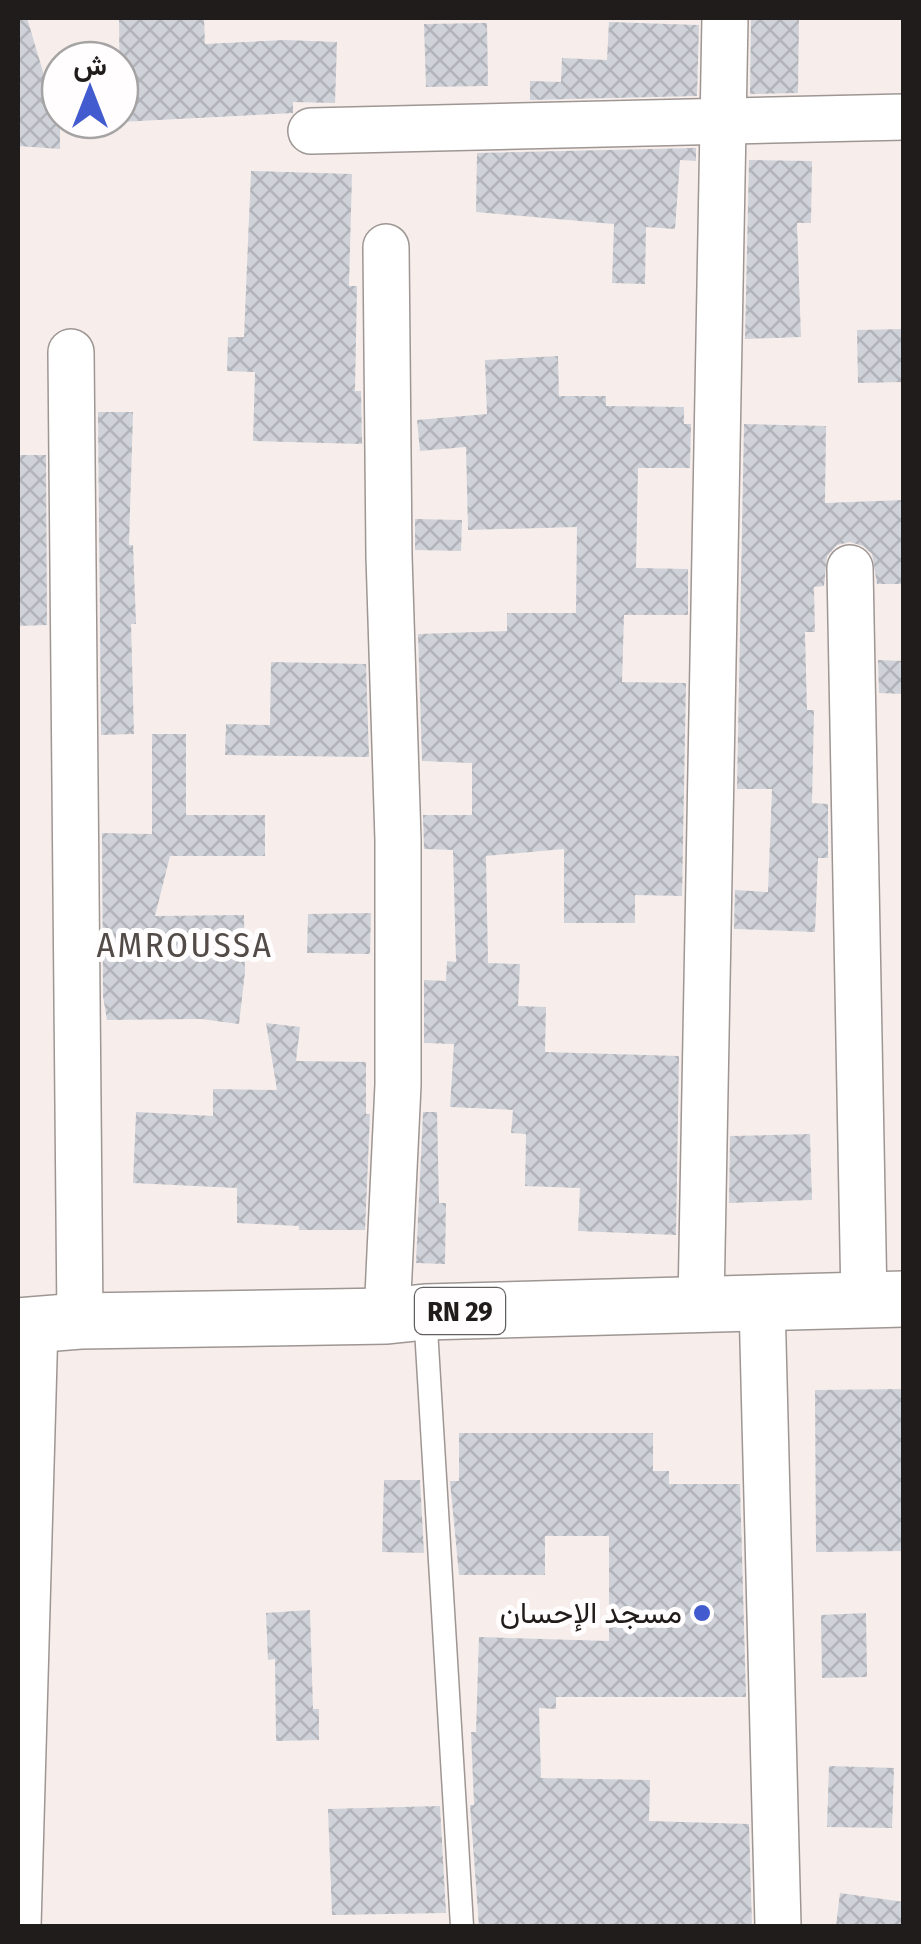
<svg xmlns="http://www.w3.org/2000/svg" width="921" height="1944" font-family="'Fira Sans Condensed',Vazirmatn,sans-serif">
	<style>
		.building { fill: url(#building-cross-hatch) }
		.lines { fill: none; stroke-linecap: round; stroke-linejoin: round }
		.lane-casing { stroke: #9e9693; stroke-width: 25 }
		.street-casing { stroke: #9e9693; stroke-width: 48 }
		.primary-casing { stroke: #9e9693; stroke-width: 58 }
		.lane { stroke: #fff; stroke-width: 22 }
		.street { stroke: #fff; stroke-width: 45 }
		.primary { stroke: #fff; stroke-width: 55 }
		.poi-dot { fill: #425ccf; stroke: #fffdfd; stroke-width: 4 }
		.labels { text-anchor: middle; stroke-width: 10; stroke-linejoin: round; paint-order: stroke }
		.shield { fill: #fffdfd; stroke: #62605f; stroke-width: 2.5 }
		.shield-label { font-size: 28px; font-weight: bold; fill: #1f1c1b }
		.poi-label { font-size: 30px; fill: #1f1c1b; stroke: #fffdfd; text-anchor: end }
		.quarter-label { font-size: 35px; letter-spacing: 2.5px; fill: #524b48; stroke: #fffdfd }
	</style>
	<defs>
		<pattern id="building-cross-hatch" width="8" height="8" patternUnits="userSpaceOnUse" patternTransform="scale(2.5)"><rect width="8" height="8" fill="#cfd2d9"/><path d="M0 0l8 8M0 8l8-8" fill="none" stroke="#b1b4ba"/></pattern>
	</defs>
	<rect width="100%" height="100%" fill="#f7eeeb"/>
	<g class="building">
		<polygon points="18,18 27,18 47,85 60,86 60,149 18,146"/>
		<polygon points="119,18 204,18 205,44 285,40 337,42 335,103 293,102 293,113 120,122"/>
		<polygon points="751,18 799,19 798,93 750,94"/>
		<polygon points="609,22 699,25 697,96 530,100 530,81 561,82 562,58 607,60"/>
		<polygon points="487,23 488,86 426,87 424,24"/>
		<polygon points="696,148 696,161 680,160 675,229 646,227 645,284 612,283 614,224 476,212 477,153"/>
		<polygon points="749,160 812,161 811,223 797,223 801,337 745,339"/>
		<polygon points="251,171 352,174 349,286 357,286 355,391 361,391 362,444 253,441 255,372 227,371 228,337 244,337"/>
		<polygon points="904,329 904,382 858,383 857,330"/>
		<polygon points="558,356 559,396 606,396 606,406 684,407 684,424 691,424 690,468 638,468 636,568 688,569 688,615 624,615 622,682 686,683 682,896 635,895 635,923 564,923 564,849 486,856 488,963 520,964 518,1006 546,1007 545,1052 679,1056 676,1235 578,1231 580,1188 525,1186 526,1134 511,1133 513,1110 450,1107 454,1044 424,1043 424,980 446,981 447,961 456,962 453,850 424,849 423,815 472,815 472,763 422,761 418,634 507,631 507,613 576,613 577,527 468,530 466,447 420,451 417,420 487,414 485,360"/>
		<polygon points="98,412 133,412 129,545 133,545 136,624 131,624 134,734 101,735"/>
		<polygon points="744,424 826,426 825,503 904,500 904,584 877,584 872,554 863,546 850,542 837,545 827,556 824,586 814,587 815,632 805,632 807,710 814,710 812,803 828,804 828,858 818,858 815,932 734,929 735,890 768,892 772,789 737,789"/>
		<polygon points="18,455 46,455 47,625 18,626"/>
		<polygon points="415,519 462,520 461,551 415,550"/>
		<polygon points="878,660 904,661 904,694 879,693"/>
		<polygon points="271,662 366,664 369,757 225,755 226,724 270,725"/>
		<polygon points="152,734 186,734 186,815 265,815 265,856 170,856 155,916 244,915 245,972 239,1024 201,1019 107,1020 103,996 102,833 152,834"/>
		<polygon points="371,913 370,954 307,953 308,914"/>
		<polygon points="266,1023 300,1027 296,1061 366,1062 366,1114 370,1114 365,1230 299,1230 299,1226 237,1223 237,1188 133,1183 136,1112 213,1116 213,1089 277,1090"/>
		<polygon points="423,1112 437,1112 439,1203 446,1203 445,1264 416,1263"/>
		<polygon points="810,1134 812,1200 729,1203 730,1136"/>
		<polygon points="904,1389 904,1551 816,1552 815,1390"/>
		<polygon points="459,1433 653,1433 653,1471 669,1471 669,1484 740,1484 746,1697 556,1697 556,1709 539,1708 541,1778 650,1780 649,1821 749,1824 752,1926 479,1926 470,1805 474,1805 471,1732 476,1732 479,1637 609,1641 609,1536 545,1536 545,1575 459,1575 450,1481 459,1481"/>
		<polygon points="384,1480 420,1480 424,1553 382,1552"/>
		<polygon points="310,1610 313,1709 319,1709 319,1740 276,1741 275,1659 268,1660 266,1613"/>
		<polygon points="866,1613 867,1677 822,1678 821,1615"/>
		<polygon points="829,1766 894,1768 892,1828 827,1827"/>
		<polygon points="440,1806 446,1913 332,1915 328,1809"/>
		<polygon points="840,1893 904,1902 904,1926 836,1926"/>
	</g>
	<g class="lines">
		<g class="lane-casing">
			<polyline id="lane" points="425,1312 462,1926"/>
		</g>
		<g class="street-casing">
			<g id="street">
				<polyline points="311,131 904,117"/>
				<polyline points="386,247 389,556 398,840 398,1085 387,1316"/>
				<polyline points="71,352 80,1321"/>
				<polyline points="850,568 864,1301"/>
				<polyline points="762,1303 778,1926"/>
				<polyline points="701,1304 725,18"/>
				<polyline points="18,1926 35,1324"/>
			</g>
		</g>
		<g class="primary-casing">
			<polyline id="primary" points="18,1326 80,1321 387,1316 425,1312 904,1299"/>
		</g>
		<use href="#lane" class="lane"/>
		<use href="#street" class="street"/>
		<use href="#primary" class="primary"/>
	</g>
	<circle class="poi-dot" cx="702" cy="1613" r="10"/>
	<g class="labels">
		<rect class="shield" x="415" y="1288" width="90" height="46" rx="8"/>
		<g class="shield-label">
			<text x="460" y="1321">RN 29</text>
		</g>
		<g class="poi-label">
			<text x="682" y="1623">مسجد الإحسان</text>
		</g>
		<g class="quarter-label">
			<text x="185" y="957">AMROUSSA</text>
		</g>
	</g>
	<rect width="921" height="1944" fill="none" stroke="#1f1c1b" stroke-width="40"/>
	<g transform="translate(90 90)"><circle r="48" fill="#fffdfd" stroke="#a5a3a3" stroke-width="2.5"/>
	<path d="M0-8L18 38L0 25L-18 38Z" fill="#425ccf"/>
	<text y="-15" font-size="28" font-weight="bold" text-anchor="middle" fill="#1f1c1b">ش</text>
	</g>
</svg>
